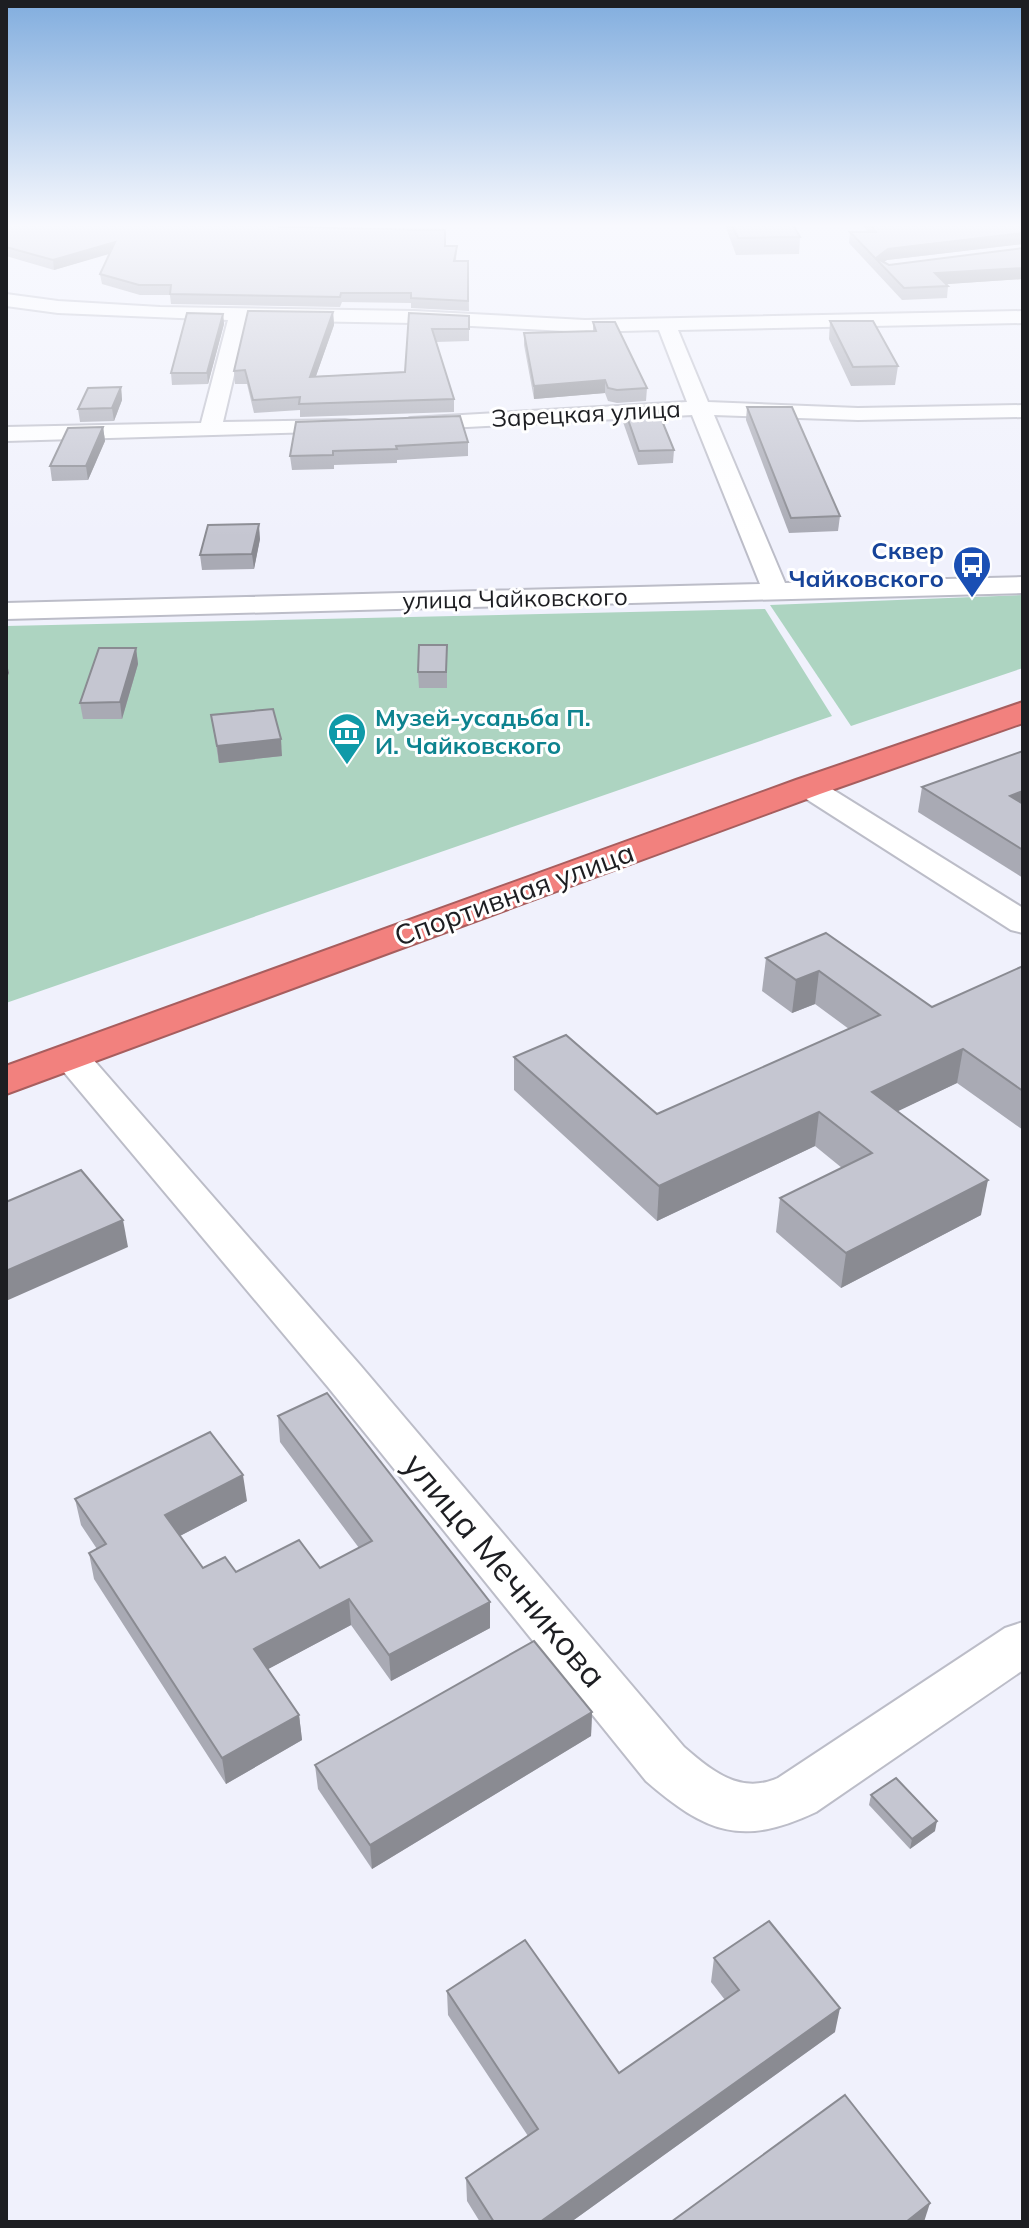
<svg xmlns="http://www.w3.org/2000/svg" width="1029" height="2228" font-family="Mulish,sans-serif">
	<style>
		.green { fill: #add4c1 }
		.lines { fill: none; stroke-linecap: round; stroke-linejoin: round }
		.minor-casing { stroke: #bcbdc8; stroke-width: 4 }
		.highway-casing { stroke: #a75e5e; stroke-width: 4 }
		.minor { fill: #fff; fill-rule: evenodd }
		.highway { fill: #f2817e; fill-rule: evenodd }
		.wall { fill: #a9aab4 }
		.shaded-wall { fill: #8a8b92 }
		.building { fill: #c5c6d1; stroke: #8a8b92; stroke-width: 2 }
		.labels { text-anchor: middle; stroke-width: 6; stroke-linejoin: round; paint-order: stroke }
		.far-street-label { font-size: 24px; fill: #1d1e22; stroke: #fff }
		.far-transit-label { font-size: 24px; font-weight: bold; fill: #164399; stroke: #fff; text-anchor: end }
		.far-culture-label { font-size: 24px; font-weight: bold; fill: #0d838f; stroke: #fff; text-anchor: start }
		.street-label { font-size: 28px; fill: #1d1e22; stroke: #fff }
		.near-street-label { font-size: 34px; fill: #1d1e22; stroke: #fff }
	</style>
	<rect width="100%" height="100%" fill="#f0f1fc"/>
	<g class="green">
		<polygon points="1023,595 1023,668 851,726 770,605"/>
		<polygon points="765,609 832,716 6,1003 6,626"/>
	</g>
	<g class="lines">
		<g class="minor-casing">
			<g id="minor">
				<polygon points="6,294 58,301 160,307 414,311 585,320 1023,311 1023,323 678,330 708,402 858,408 1023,405 1023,417 858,420 714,415 785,583 1023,577 1023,593 6,619 6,603 760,584 692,415 410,430 399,424 410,418 687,402 659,330 585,332 414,323 247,320 223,422 345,420 353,421 356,426 353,431 6,441 6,427 201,423 228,320 58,313 6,306"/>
				<polygon points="808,778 819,781 1023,908 1023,933 1011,930 797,793 793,787 797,781"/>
				<path d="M71 1046 84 1049 360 1365 684 1747C712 1771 740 1795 778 1778L1005 1628 1023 1622V1670L816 1812C742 1847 706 1833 646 1781L328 1387 58 1065 53 1057 58 1049Z"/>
			</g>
		</g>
		<g class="highway-casing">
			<polygon id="highway" points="1023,702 1023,723 820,794 6,1094 6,1066 796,780"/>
		</g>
		<use href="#minor" class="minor"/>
		<use href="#highway" class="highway"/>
	</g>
	<g class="wall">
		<polygon points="318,225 309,228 446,246 457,246 456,261 468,261 469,311 411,308 411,303 342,302 340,307 171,304 170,295 140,295 102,284 100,274 110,253 54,270 6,256 6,226"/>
		<polygon points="725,225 793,225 800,237 799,254 736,255"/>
		<polygon points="862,225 1023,225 1023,244 887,260 884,262 889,265 1023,248 1023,279 946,284 948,286 947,298 902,300 849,243 850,232 868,232"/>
		<polygon points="333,312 334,325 316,376 405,372 409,313 469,316 469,341 436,342 454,399 454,412 300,417 300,410 254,413 247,384 235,384 234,371"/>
		<polygon points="223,314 224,324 208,384 172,385 171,373"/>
		<polygon points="830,321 898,366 895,385 851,386 829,339"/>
		<polygon points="593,322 647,388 646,401 617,403 608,401 605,393 534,399 524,345 524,333 593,331"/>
		<polygon points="121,387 122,400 114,421 80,422 78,409"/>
		<polygon points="747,407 840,516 838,531 789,533 746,420"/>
		<polygon points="624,408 674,450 673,463 638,465 623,422"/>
		<polygon points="296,422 468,442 468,456 397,460 397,463 334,465 334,469 292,470 290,456"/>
		<polygon points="103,427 105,441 88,480 52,481 50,466"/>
		<polygon points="260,539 254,569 202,570 200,555"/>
		<polygon points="447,645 447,688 419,688 418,672"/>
		<polygon points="136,648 138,664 122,719 83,719 80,703"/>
		<polygon points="211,715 282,756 219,763"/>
		<polygon points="1023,751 1023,878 918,812 922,787"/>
		<polygon points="826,933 932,1007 1023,966 1023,1130 957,1083 897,1111 981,1215 841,1288 776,1232 780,1198 842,1168 815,1146 657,1221 514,1090 514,1057 657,1114 849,1029 815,1004 792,1013 762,991 766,958"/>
		<polygon points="278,1416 490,1628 391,1681 351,1625 268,1669 299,1715 302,1740 226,1784 94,1579 89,1553 97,1549 81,1525 75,1499 247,1501 180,1536 203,1568 236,1572 320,1568 359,1548 280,1442"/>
		<polygon points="592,1712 591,1736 372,1869 318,1789 315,1765"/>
		<polygon points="871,1795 935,1831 910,1849 869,1805"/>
		<polygon points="714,1958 835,2032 571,2222 480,2222 467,2201 466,2178 528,2136 448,2015 447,1991 619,2073 725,2000 711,1982"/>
	</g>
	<g class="shaded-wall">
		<polygon points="285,225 318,225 279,236 278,227"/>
		<polygon points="1023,233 1023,244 887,260 881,264 876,258 888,249"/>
		<polygon points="115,242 116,252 54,270 53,260"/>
		<polygon points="1023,268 1023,279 934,285 935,273"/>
		<polygon points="333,312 334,325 311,390 310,377"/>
		<polygon points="223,314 224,324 208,384 207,373"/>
		<polygon points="605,380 605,393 534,399 534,386"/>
		<polygon points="121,387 122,400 114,421 112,408"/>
		<polygon points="103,427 105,441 88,480 86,466"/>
		<polygon points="259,524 260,539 254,569 252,554"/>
		<polygon points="136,648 138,664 122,719 120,702"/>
		<polygon points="6,659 9,673 6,680"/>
		<polygon points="281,739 282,756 219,763 217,746"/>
		<polygon points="1023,791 1023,814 1010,796"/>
		<polygon points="819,971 815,1004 792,1013 796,980"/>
		<polygon points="963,1049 957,1083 867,1126 872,1092"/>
		<polygon points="819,1112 815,1146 657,1221 659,1186"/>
		<polygon points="988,1180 981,1215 841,1288 846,1253"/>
		<polygon points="123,1220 128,1247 6,1301 6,1271"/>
		<polygon points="243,1475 247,1501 170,1541 165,1515"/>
		<polygon points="349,1599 351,1625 257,1675 254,1649"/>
		<polygon points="490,1602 490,1628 391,1681 389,1655"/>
		<polygon points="592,1712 591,1736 372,1869 370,1845"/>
		<polygon points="299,1715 302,1740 226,1784 222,1758"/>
		<polygon points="937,1821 935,1831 910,1849 912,1839"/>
		<polygon points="840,2008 835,2032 571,2222 540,2222"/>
		<polygon points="930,2203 924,2222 906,2222"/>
	</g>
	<g class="building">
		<polygon points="7,225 285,225 278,227 445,230 445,246 457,246 454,261 468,261 468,301 411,298 411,293 341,293 340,297 170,294 171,285 139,285 100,274 115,242 53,260 6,247 6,226"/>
		<polygon points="732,225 793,225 800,237 738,238"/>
		<polygon points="871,225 1023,225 1023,233 888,249 876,258 889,265 1023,248 1023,268 935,273 948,286 904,288 850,232 876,232"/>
		<polygon points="248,311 333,312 310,377 405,372 409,313 469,316 469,329 432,329 454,399 299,404 300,397 253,400 245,370 234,371"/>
		<polygon points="187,313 223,314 207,373 171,373"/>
		<polygon points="830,321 873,321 898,366 853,367"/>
		<polygon points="593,322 615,322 647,388 617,390 608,388 605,380 534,386 524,333 596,331"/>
		<polygon points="121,387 112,408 78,409 88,388"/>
		<polygon points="656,406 674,450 639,451 624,408"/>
		<polygon points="747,407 792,407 840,516 791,518"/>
		<polygon points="460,416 468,442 396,446 397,449 333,451 333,455 290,456 296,422"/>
		<polygon points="103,427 86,466 50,466 68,428"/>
		<polygon points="259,524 252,554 200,555 208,525"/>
		<polygon points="419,645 447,645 446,672 418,672"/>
		<polygon points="99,648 136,648 120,702 80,703"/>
		<polygon points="273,709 281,739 217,746 211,715"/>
		<polygon points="1023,751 1023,791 1010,796 1023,804 1023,850 922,787"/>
		<polygon points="826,933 932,1007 1023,966 1023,1091 963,1049 872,1092 988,1180 846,1253 780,1198 872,1153 819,1112 659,1186 514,1057 566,1035 657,1114 880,1015 819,971 796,980 766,958"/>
		<polygon points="81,1170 123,1220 6,1271 6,1202"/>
		<polygon points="327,1393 490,1602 389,1655 349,1599 254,1649 299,1715 222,1758 89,1553 106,1544 75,1499 210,1432 243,1475 165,1515 203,1568 225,1557 236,1572 299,1540 320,1568 372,1541 278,1416"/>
		<polygon points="534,1641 592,1712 370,1845 315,1765"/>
		<polygon points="896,1778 937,1821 912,1839 871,1795"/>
		<polygon points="769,1921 840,2008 540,2222 494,2222 466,2178 538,2129 447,1991 525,1940 619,2073 739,1990 714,1958"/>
		<polygon points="845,2095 930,2203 906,2222 671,2222"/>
	</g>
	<linearGradient id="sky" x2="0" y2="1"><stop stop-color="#81adde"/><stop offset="0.42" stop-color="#f8f9fe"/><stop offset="1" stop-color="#f8f9fe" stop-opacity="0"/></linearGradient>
	<rect width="1029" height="537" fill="url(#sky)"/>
	<defs>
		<g id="bus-pin" transform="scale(2)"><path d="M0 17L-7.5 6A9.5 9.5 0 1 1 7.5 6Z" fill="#1a4fb4" stroke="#fff"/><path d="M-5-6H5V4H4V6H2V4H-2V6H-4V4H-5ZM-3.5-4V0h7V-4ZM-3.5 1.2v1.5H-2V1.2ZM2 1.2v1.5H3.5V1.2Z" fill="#fff"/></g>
		<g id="museum-pin" transform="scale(2)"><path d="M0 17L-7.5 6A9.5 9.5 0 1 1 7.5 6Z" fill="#0f9aa8" stroke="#fff"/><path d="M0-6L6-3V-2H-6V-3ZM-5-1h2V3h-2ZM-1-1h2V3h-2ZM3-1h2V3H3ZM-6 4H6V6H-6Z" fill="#fff"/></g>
	</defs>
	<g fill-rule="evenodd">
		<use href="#bus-pin" x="972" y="565"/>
		<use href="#museum-pin" x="347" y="732"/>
	</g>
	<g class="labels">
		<g class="far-street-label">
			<text transform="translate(586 414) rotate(-3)" y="8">Зарецкая улица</text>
			<text transform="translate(515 599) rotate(-1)" y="8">улица Чайковского</text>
		</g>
		<g class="far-transit-label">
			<text x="944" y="559">Сквер<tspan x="944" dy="28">Чайковского</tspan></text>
		</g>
		<g class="far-culture-label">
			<text x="375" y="726">Музей-усадьба П.<tspan x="375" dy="28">И. Чайковского</tspan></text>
		</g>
		<g class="street-label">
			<text transform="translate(514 894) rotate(-20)" y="10">Спортивная улица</text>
		</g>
		<g class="near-street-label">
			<text transform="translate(505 1570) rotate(50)" y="12">улица Мечникова</text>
		</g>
	</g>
	<rect width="1029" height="2228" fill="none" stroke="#1d1e22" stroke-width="16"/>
</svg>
